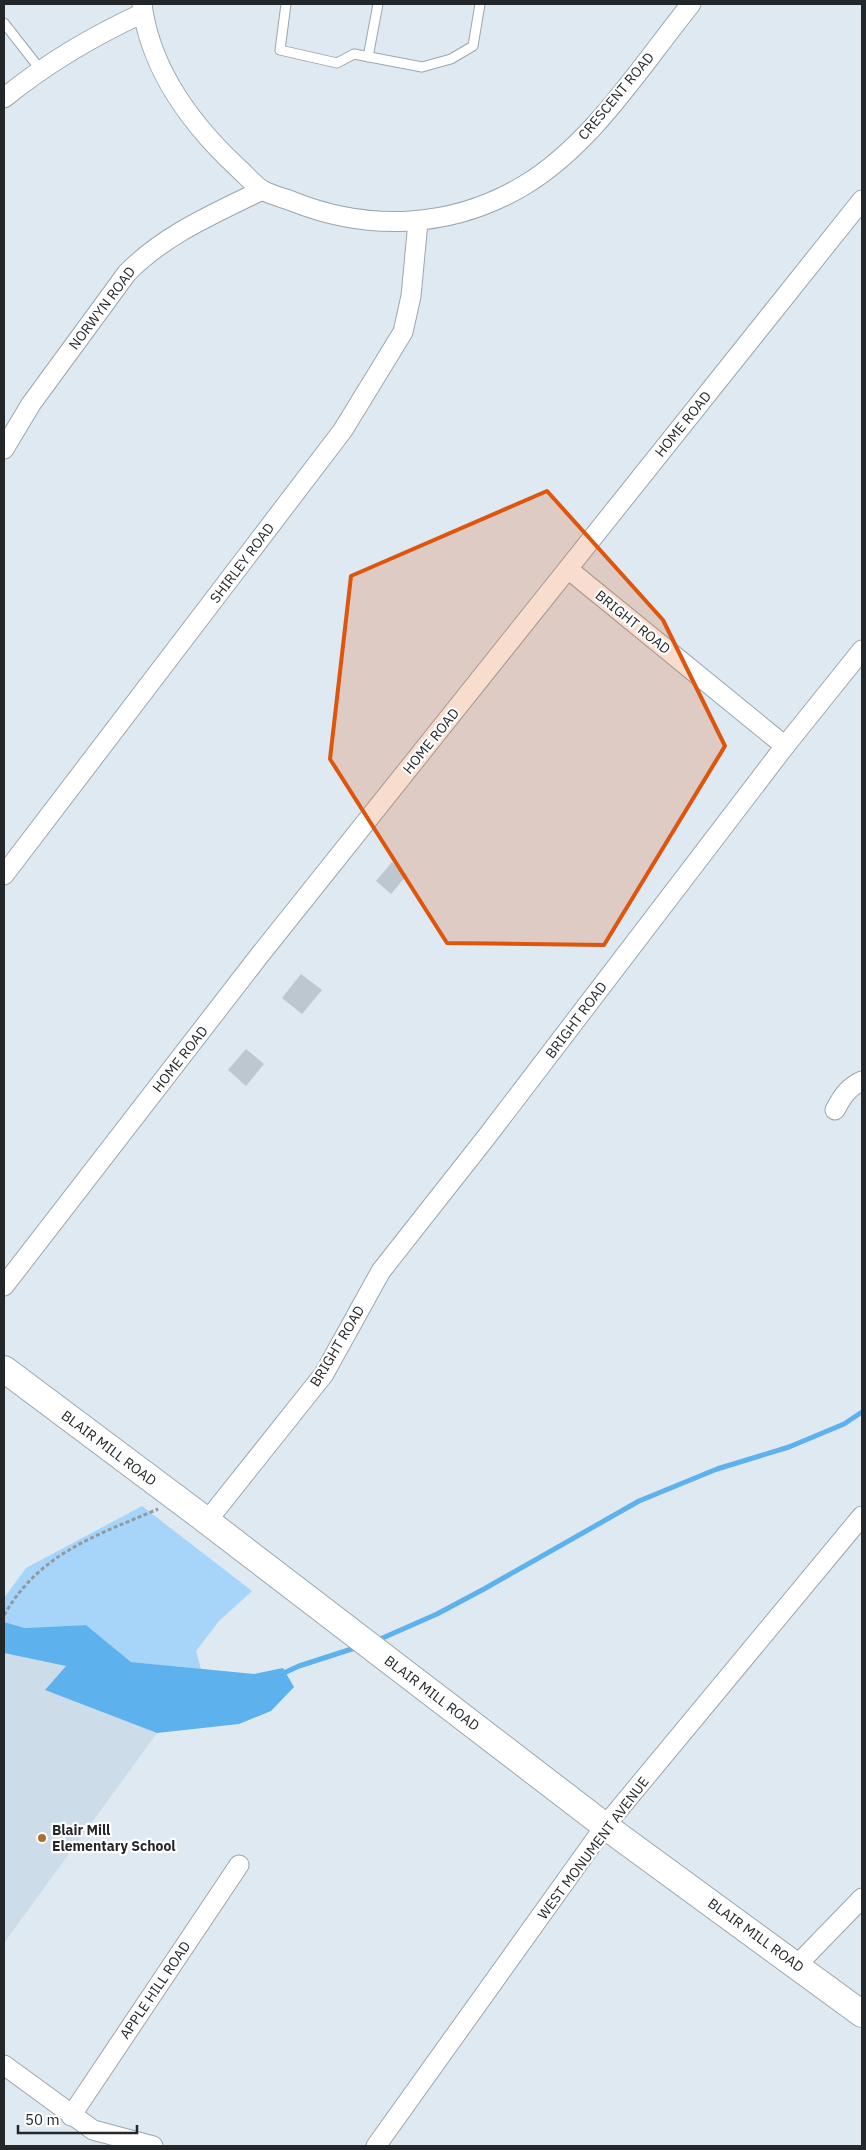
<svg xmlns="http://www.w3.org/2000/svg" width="866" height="2150" font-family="'IBM Plex Sans',sans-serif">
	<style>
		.built { fill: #cddce9 }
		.green { fill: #a7d5f9 }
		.forest { fill: #5db1ed }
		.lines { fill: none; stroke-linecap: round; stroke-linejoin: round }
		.stream { stroke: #5db1ed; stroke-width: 5 }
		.building { fill: #bdc7cf }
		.lane-casing { stroke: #9da6ae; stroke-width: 11 }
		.street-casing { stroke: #9da6ae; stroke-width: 21 }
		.secondary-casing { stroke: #9da6ae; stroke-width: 28 }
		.path { stroke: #929aa0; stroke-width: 3; stroke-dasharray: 4 2.5; stroke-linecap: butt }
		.lane { stroke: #fff; stroke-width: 9 }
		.street { stroke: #fff; stroke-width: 19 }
		.secondary { stroke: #fff; stroke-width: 26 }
		.marked { fill: #de560e; fill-opacity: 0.2; stroke: #de560e; stroke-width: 4; stroke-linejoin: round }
		.poi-dot { fill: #ab6e33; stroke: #fff; stroke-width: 2 }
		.labels { text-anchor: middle; stroke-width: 4.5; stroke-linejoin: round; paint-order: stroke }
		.street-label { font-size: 14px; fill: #23272a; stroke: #fff }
		.poi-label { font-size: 14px; font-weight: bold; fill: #23272a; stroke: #fff; text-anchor: start }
	</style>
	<rect width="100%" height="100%" fill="#dfe9f1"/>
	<polygon class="built" points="4,1653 66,1666 45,1690 157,1733 4,1943"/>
	<polygon class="green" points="142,1506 252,1591 219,1621 196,1651 201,1669 131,1662 86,1625 25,1628 4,1622 4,1598 26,1568"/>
	<polygon class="forest" points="4,1622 25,1628 86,1625 131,1662 254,1674 283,1668 294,1687 271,1711 239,1724 157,1733 45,1690 66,1666 4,1653"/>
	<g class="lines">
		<g class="stream">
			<polyline points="4,1638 27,1645 65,1644 105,1670 112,1681 107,1696 111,1707 135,1709 162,1694 177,1692 251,1688 299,1666 358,1647"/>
			<polyline points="378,1640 437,1614 484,1589 639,1501 717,1469 789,1447 844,1424 862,1412"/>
		</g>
	</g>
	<g class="building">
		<polygon points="392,862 407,875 391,894 376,881"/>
		<polygon points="301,974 322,990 302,1014 282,998"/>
		<polygon points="246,1049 264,1064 246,1086 228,1070"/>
	</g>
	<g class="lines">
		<g class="lane-casing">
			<g id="lane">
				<polyline points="286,4 280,50 337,63 354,54 422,67 451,59 473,46 480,4"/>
				<polyline points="4,23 40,69"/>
				<polyline points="368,57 378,4"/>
			</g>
		</g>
		<g class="street-casing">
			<g id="street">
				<path d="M142 4C150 68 191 124 237 167 245 174 253 184 262 190 271 195 284 198 294 202 370 232 452 228 523 186 592 145 641 66 691 4"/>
				<path d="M4 98C47 63 93 36 143 13"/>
				<path d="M4 449 31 404 127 273C165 234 214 214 262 190"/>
				<polyline points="568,569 785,746"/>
				<polyline points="4,875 343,430 403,332 411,296 418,222"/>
				<path d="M835 1110C842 1097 848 1087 862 1081"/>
				<polyline points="4,1286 259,956 862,200"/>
				<polyline points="207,1521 324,1374 381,1271 488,1135 785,746 862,650"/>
				<polyline points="797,1965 862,1898"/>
				<polyline points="4,2065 93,2130 153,2146"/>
				<polyline points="71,2116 239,1865"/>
				<polyline points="376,2146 605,1826 862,1516"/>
			</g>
		</g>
		<g class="secondary-casing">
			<polyline id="secondary" points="4,1369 207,1521 605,1826 862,2014"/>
		</g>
		<path class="path" d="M4 1615C40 1553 95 1536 158 1509"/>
		<use href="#lane" class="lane"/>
		<use href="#street" class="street"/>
		<use href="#secondary" class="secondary"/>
	</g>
	<path class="marked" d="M547 491 663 620 725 746 604 945 447 943 330 759 351 576Z"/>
	<circle class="poi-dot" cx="42" cy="1838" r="5"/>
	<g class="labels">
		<g class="street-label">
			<text transform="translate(616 96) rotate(-50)" y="5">CRESCENT ROAD</text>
			<text transform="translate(102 308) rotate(-53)" y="5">NORWYN ROAD</text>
			<text transform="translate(683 424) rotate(-51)" y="5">HOME ROAD</text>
			<text transform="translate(242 563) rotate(-53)" y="5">SHIRLEY ROAD</text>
			<text transform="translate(633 622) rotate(39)" y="5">BRIGHT ROAD</text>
			<text transform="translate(431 741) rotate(-51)" y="5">HOME ROAD</text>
			<text transform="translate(576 1020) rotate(-53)" y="5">BRIGHT ROAD</text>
			<text transform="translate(180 1059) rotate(-52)" y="5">HOME ROAD</text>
			<text transform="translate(337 1346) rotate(-59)" y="5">BRIGHT ROAD</text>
			<text transform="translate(109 1448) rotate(37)" y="5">BLAIR MILL ROAD</text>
			<text transform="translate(432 1693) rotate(37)" y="5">BLAIR MILL ROAD</text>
			<text transform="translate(593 1848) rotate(-53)" y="5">WEST MONUMENT AVENUE</text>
			<text transform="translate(756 1935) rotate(36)" y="5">BLAIR MILL ROAD</text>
			<text transform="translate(155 1990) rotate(-56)" y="5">APPLE HILL ROAD</text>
		</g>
		<g class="poi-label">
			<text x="52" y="1835">Blair Mill<tspan x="52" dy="16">Elementary School</tspan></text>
		</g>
	</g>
	<rect width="866" height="2150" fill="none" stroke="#23272a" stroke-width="10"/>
	<path d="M18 2125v8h119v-8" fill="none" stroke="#23272a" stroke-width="2.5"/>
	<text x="25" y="2125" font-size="15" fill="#23272a" stroke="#ffffff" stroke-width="4" paint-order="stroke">50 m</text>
</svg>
